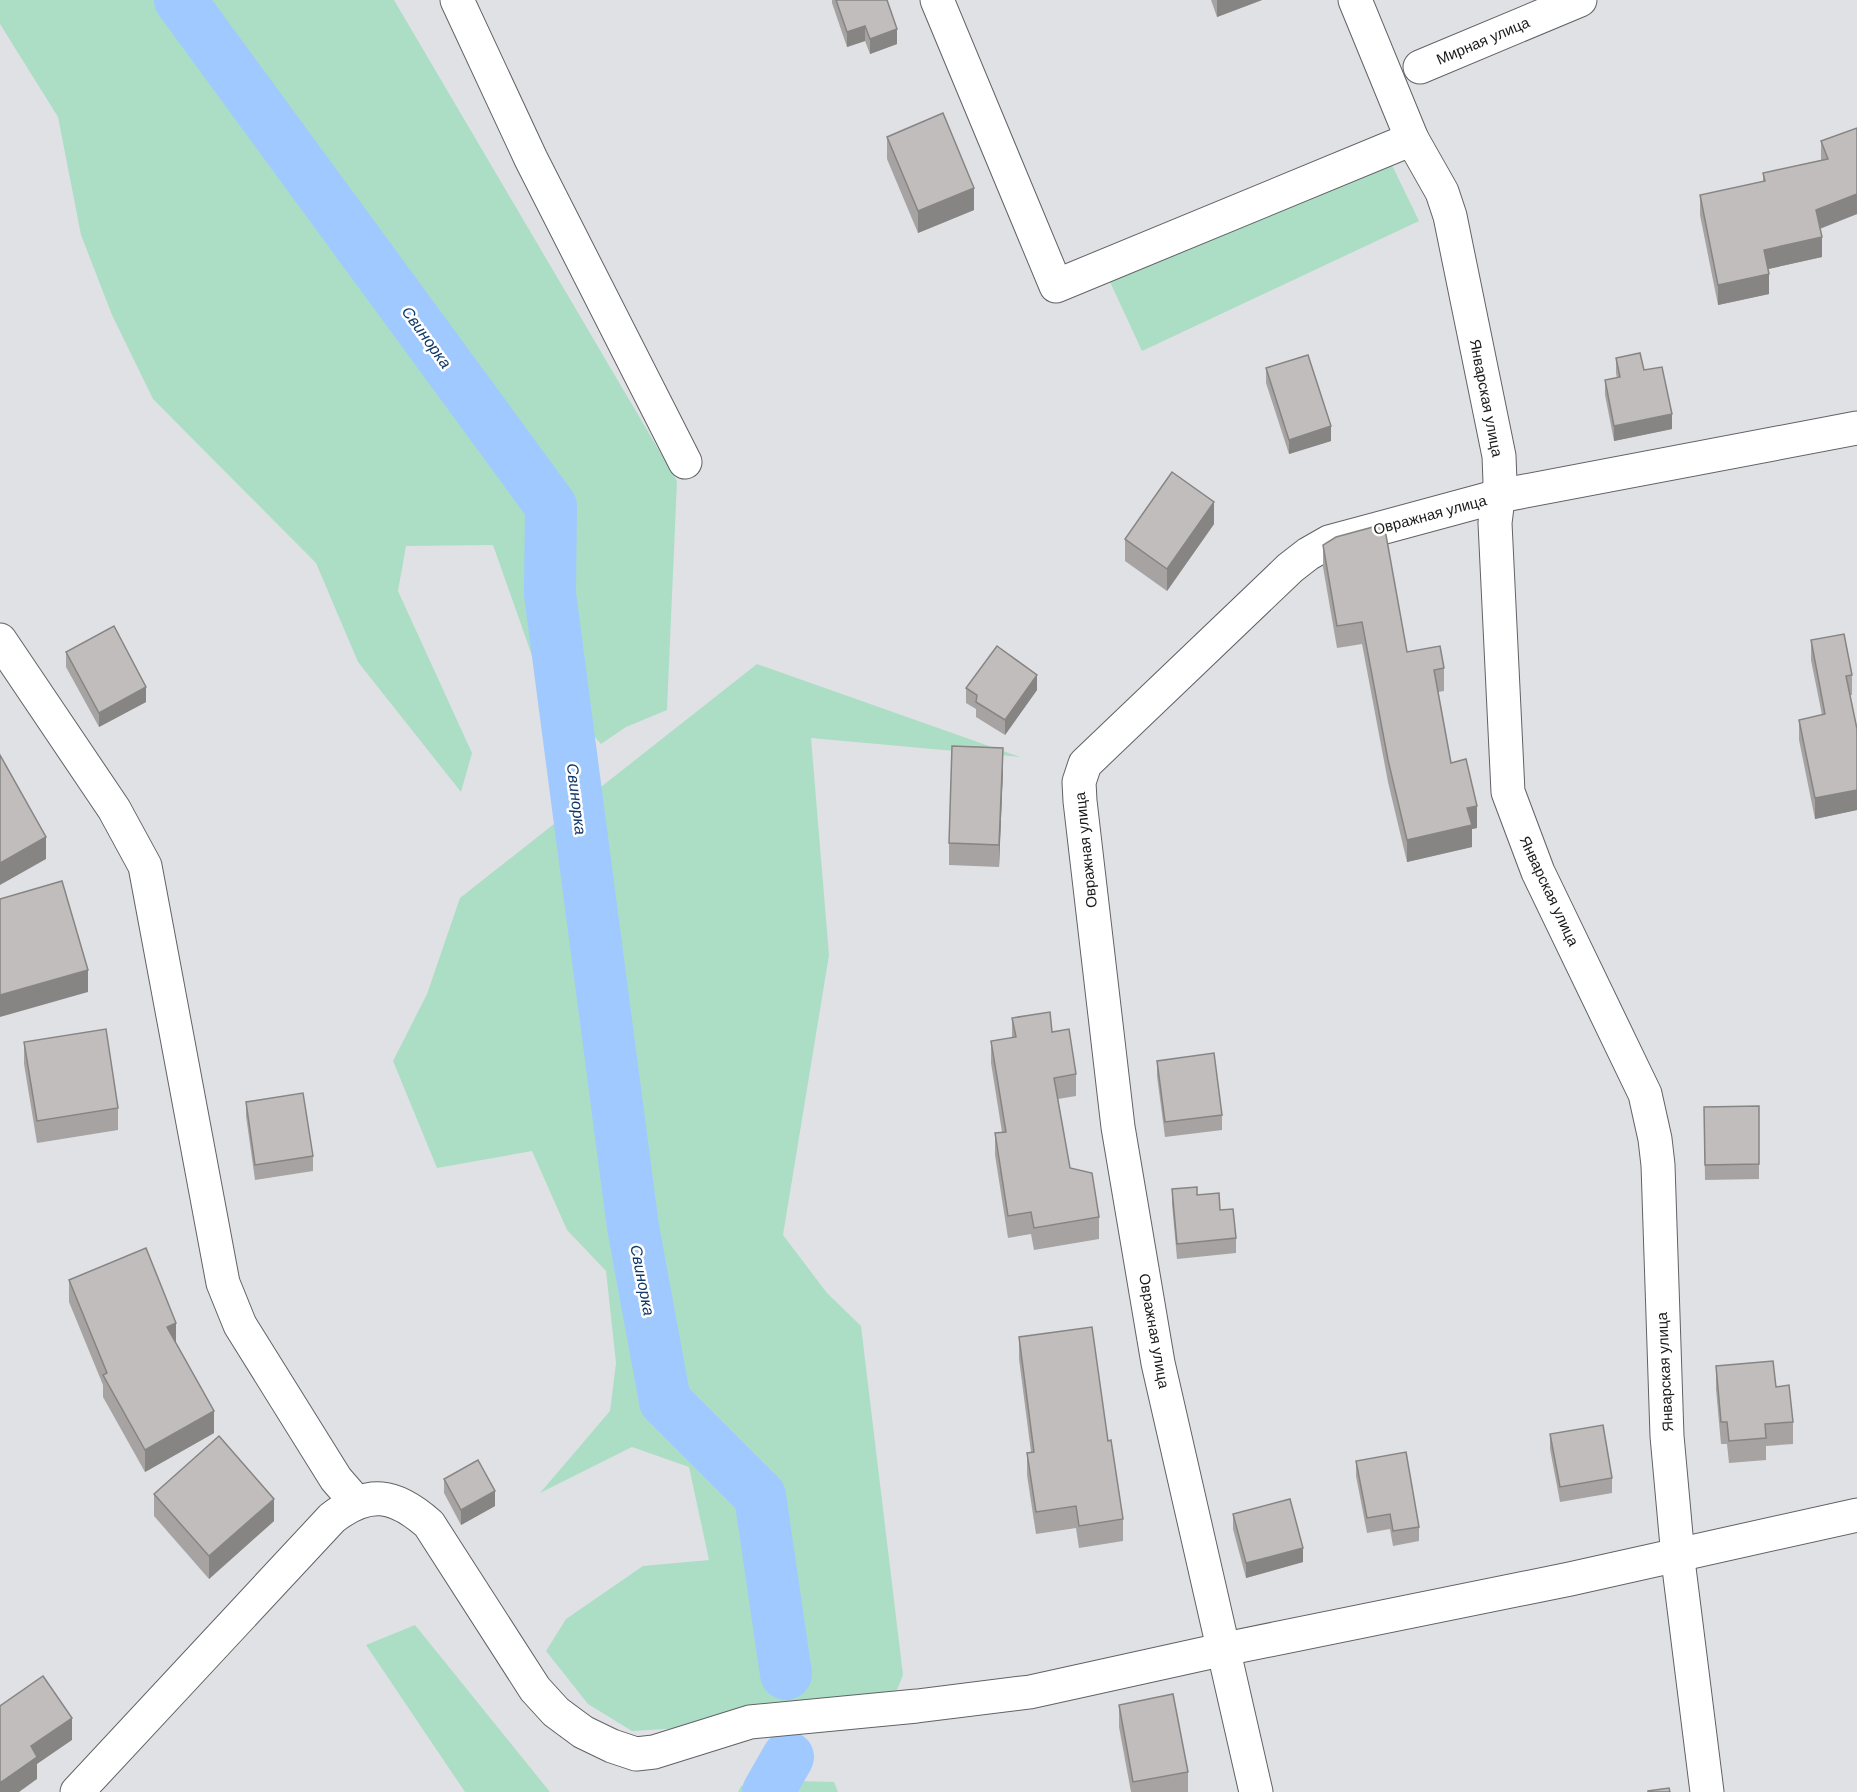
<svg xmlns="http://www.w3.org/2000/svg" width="1857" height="1792" font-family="'DM Sans',sans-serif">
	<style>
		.green { fill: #acdec6 }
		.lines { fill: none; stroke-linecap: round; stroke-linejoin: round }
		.river { stroke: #9fc9ff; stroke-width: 52 }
		.minor-casing { stroke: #606265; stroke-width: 35 }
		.minor { stroke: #fff; stroke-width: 33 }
		.wall { fill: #a6a3a2 }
		.shaded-wall { fill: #878484 }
		.building { fill: #c1bdbc; stroke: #878484; stroke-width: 1.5 }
		.labels { text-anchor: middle; stroke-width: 5; stroke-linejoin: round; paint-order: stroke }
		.street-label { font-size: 15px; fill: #18191a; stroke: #fff }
		.water-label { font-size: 16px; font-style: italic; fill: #103969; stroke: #fff }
	</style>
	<rect width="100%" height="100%" fill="#e0e1e5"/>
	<g class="green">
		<polygon points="0,0 394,0 677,481 667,710 626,727 601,744 537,670 493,545 406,546 398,591 472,753 461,792 358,662 316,563 153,399 112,315 81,235 58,117 0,24"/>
		<polygon points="1390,161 1419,221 1142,351 1110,282"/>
		<polygon points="757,664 1020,757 811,738 829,955 783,1235 827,1293 861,1326 903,1675 897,1690 682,1728 632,1731 588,1704 546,1651 566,1619 643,1566 709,1560 689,1467 632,1447 540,1493 610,1411 616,1363 606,1271 567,1230 532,1151 437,1168 393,1061 427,994 460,898"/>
		<polygon points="415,1625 550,1792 465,1792 366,1645"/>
		<polygon points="801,1781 834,1782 838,1792 738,1792 741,1786"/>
	</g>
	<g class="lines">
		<g class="river">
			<polyline points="180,0 551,506 550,594 633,1227 665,1401 760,1496 786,1674"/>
			<polyline points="768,1792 788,1757"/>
		</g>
		<g class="minor-casing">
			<g id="minor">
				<polyline points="457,0 531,159 685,462"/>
				<polyline points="937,0 1056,286 1412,139"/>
				<polyline points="1355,0 1412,139 1442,192 1450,216 1499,456 1500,482 1495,523 1508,792 1538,872 1645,1094 1655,1139 1658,1165 1667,1436 1679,1568 1707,1792"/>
				<polyline points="1420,67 1580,0"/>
				<polyline points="0,640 114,809 145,866 223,1283 240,1325 336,1479 356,1502"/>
				<path d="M77 1792 332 1518C369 1489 395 1494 429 1524L535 1689 556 1712 583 1732 612 1746 636 1754 654 1752 750 1722 917 1706 1030 1692 1225 1649 1570 1579 1857 1515"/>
				<polyline points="1256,1792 1158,1363 1118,1127 1080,801 1079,782 1085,764 1290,568 1308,554 1329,542 1499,496 1857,428"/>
			</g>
		</g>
		<use href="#minor" class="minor"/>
	</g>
	<g class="wall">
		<polygon points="832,0 887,0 897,44 870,54 865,41 847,47 832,3"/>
		<polygon points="1211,0 1262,0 1217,17"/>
		<polygon points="1857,128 1857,214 1820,229 1822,257 1768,269 1769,294 1718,305 1700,215 1700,195 1763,182 1763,173 1821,160 1821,141"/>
		<polygon points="887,137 974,210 918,233 887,159"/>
		<polygon points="1616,358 1644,370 1672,429 1614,441 1605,395 1605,380 1617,378 1616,373"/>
		<polygon points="1266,368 1331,441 1289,454 1266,383"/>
		<polygon points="1214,524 1167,591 1125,561 1125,539"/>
		<polygon points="1323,545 1407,652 1444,668 1444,691 1438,692 1451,763 1477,828 1472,829 1472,847 1407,862 1388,782 1362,644 1337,648 1323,567"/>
		<polygon points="1811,640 1852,675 1852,695 1850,695 1857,729 1857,810 1815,819 1799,740 1799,720 1822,715 1811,660"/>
		<polygon points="66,652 146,702 99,727 66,667"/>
		<polygon points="966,688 1037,690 1005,735 976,717 976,709 966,703"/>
		<polygon points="1003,770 999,867 949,865 949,843"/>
		<polygon points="1012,1018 1052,1032 1076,1074 1076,1096 1058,1099 1070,1168 1099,1217 1099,1239 1034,1250 1031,1234 1008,1238 995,1155 995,1133 1002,1132 991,1063 991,1041 1012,1038"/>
		<polygon points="24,1042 118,1108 118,1130 37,1143 24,1064"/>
		<polygon points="1157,1061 1222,1115 1222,1130 1165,1137 1157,1076"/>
		<polygon points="246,1102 313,1156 313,1171 255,1180 246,1116"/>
		<polygon points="1759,1106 1759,1179 1705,1180 1704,1107"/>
		<polygon points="1172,1189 1197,1195 1220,1210 1236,1238 1236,1253 1177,1259 1172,1204"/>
		<polygon points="69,1280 176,1345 214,1433 145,1472 103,1397 103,1385 69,1302"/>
		<polygon points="1019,1337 1108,1441 1123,1519 1123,1541 1079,1548 1076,1528 1036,1534 1027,1475 1027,1453 1031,1452 1019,1359"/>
		<polygon points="1716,1366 1776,1387 1793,1422 1793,1444 1766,1446 1766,1460 1729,1463 1727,1444 1721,1444 1716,1389"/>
		<polygon points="1550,1434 1612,1478 1612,1493 1560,1502 1550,1449"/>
		<polygon points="1356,1461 1419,1527 1419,1541 1393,1546 1390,1529 1367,1533 1356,1476"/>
		<polygon points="444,1479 495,1506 461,1525 444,1493"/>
		<polygon points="154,1494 274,1521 209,1579 154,1516"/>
		<polygon points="1233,1514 1303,1562 1246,1578 1233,1529"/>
		<polygon points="1119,1705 1188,1772 1188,1792 1131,1792 1119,1727"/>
	</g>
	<g class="shaded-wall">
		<polygon points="1217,0 1262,0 1217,17"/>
		<polygon points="865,26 865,41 847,47 847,32"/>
		<polygon points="897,29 897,44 870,54 870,39"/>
		<polygon points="974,188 974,210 918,233 918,211"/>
		<polygon points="1857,194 1857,214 1816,230 1816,210"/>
		<polygon points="1822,237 1822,257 1764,270 1764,250"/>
		<polygon points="1769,274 1769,294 1718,305 1718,285"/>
		<polygon points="1672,414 1672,429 1614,441 1614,426"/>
		<polygon points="1331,426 1331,441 1289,454 1289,440"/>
		<polygon points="1214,502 1214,524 1167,591 1167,569"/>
		<polygon points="1037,675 1037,690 1005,735 1005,720"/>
		<polygon points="146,687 146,702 99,727 99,713"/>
		<polygon points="1003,748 1003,770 999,867 999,845"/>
		<polygon points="1857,790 1857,810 1815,819 1815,798"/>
		<polygon points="1477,806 1477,828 1472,829 1472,847 1407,862 1407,840 1467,808"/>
		<polygon points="46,837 46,859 0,885 0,863"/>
		<polygon points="88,970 88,992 0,1017 0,995"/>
		<polygon points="176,1323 176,1346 167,1327"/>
		<polygon points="214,1411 214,1433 145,1472 145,1450"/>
		<polygon points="495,1491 495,1506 461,1525 461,1510"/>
		<polygon points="274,1499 274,1521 209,1579 209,1556"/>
		<polygon points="1303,1548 1303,1562 1246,1578 1246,1563"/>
		<polygon points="72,1718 72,1740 37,1764 37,1779 19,1792 0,1792 0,1783 31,1746"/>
	</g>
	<g class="building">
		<polygon points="836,0 887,0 897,29 870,39 865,26 847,32"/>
		<polygon points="943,113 974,188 918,211 887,137"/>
		<polygon points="1857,128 1857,194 1816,210 1822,237 1764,250 1769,274 1718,285 1700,195 1765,181 1763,173 1828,159 1821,141"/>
		<polygon points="1640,353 1644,370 1662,367 1672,414 1614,426 1605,380 1620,377 1616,358"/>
		<polygon points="1308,355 1331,426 1289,440 1266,368"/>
		<polygon points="1172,472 1214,502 1167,569 1125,539"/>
		<polygon points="1384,524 1407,652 1440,646 1444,668 1434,670 1451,763 1466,759 1477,806 1467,808 1472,825 1407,840 1388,760 1362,622 1337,626 1323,545 1336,537"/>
		<polygon points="114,626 146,687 99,713 66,652"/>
		<polygon points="1844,634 1852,675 1846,676 1857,729 1857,790 1815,798 1799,720 1825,714 1811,640"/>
		<polygon points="997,646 1037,675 1005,720 976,702 977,695 966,688"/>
		<polygon points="952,746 1003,748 999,845 949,843"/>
		<polygon points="0,755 46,837 0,863"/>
		<polygon points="62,881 88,970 0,995 0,899"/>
		<polygon points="1050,1012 1052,1032 1069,1029 1076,1074 1054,1078 1070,1168 1092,1173 1099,1217 1034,1228 1031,1212 1008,1216 995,1133 1006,1132 991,1041 1016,1037 1012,1018"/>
		<polygon points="106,1029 118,1108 37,1121 24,1042"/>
		<polygon points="1214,1053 1222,1115 1165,1122 1157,1061"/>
		<polygon points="303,1093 313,1156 255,1165 246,1102"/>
		<polygon points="1759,1106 1759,1164 1705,1165 1704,1107"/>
		<polygon points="1197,1187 1197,1195 1219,1193 1220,1210 1233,1209 1236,1238 1177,1244 1172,1189"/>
		<polygon points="146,1248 176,1323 167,1327 214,1411 145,1450 103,1375 107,1373 69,1280"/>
		<polygon points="1092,1327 1108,1441 1111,1440 1123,1519 1079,1526 1076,1506 1036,1512 1027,1453 1034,1452 1019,1337"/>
		<polygon points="1773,1361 1776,1387 1789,1385 1793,1422 1765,1424 1766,1438 1729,1441 1727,1422 1721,1422 1716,1366"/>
		<polygon points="1603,1425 1612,1478 1560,1487 1550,1434"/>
		<polygon points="219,1436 274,1499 209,1556 154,1494"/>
		<polygon points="1406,1452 1419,1527 1393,1531 1390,1514 1367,1518 1356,1461"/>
		<polygon points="478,1460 495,1491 461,1510 444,1479"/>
		<polygon points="1290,1499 1303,1548 1246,1563 1233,1514"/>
		<polygon points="43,1676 72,1718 31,1746 37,1757 0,1783 0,1706"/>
		<polygon points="1173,1694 1188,1772 1133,1782 1119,1705"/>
		<polygon points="1669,1788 1670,1792 1648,1792 1648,1791"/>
	</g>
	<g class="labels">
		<g class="street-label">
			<text transform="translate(1483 41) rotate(-23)" y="5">Мирная улица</text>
			<text transform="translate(1486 398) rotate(79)" y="5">Январская улица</text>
			<text transform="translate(1430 515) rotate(-15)" y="5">Овражная улица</text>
			<text transform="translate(1086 850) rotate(-96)" y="5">Овражная улица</text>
			<text transform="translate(1549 891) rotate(65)" y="5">Январская улица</text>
			<text transform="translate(1154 1331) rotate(80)" y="5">Овражная улица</text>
			<text transform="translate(1665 1372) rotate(-93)" y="5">Январская улица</text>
		</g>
		<g class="water-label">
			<text transform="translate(427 337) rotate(54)" y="6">Свинорка</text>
			<text transform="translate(577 799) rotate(83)" y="6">Свинорка</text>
			<text transform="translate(643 1280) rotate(79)" y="6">Свинорка</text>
		</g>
	</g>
</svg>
